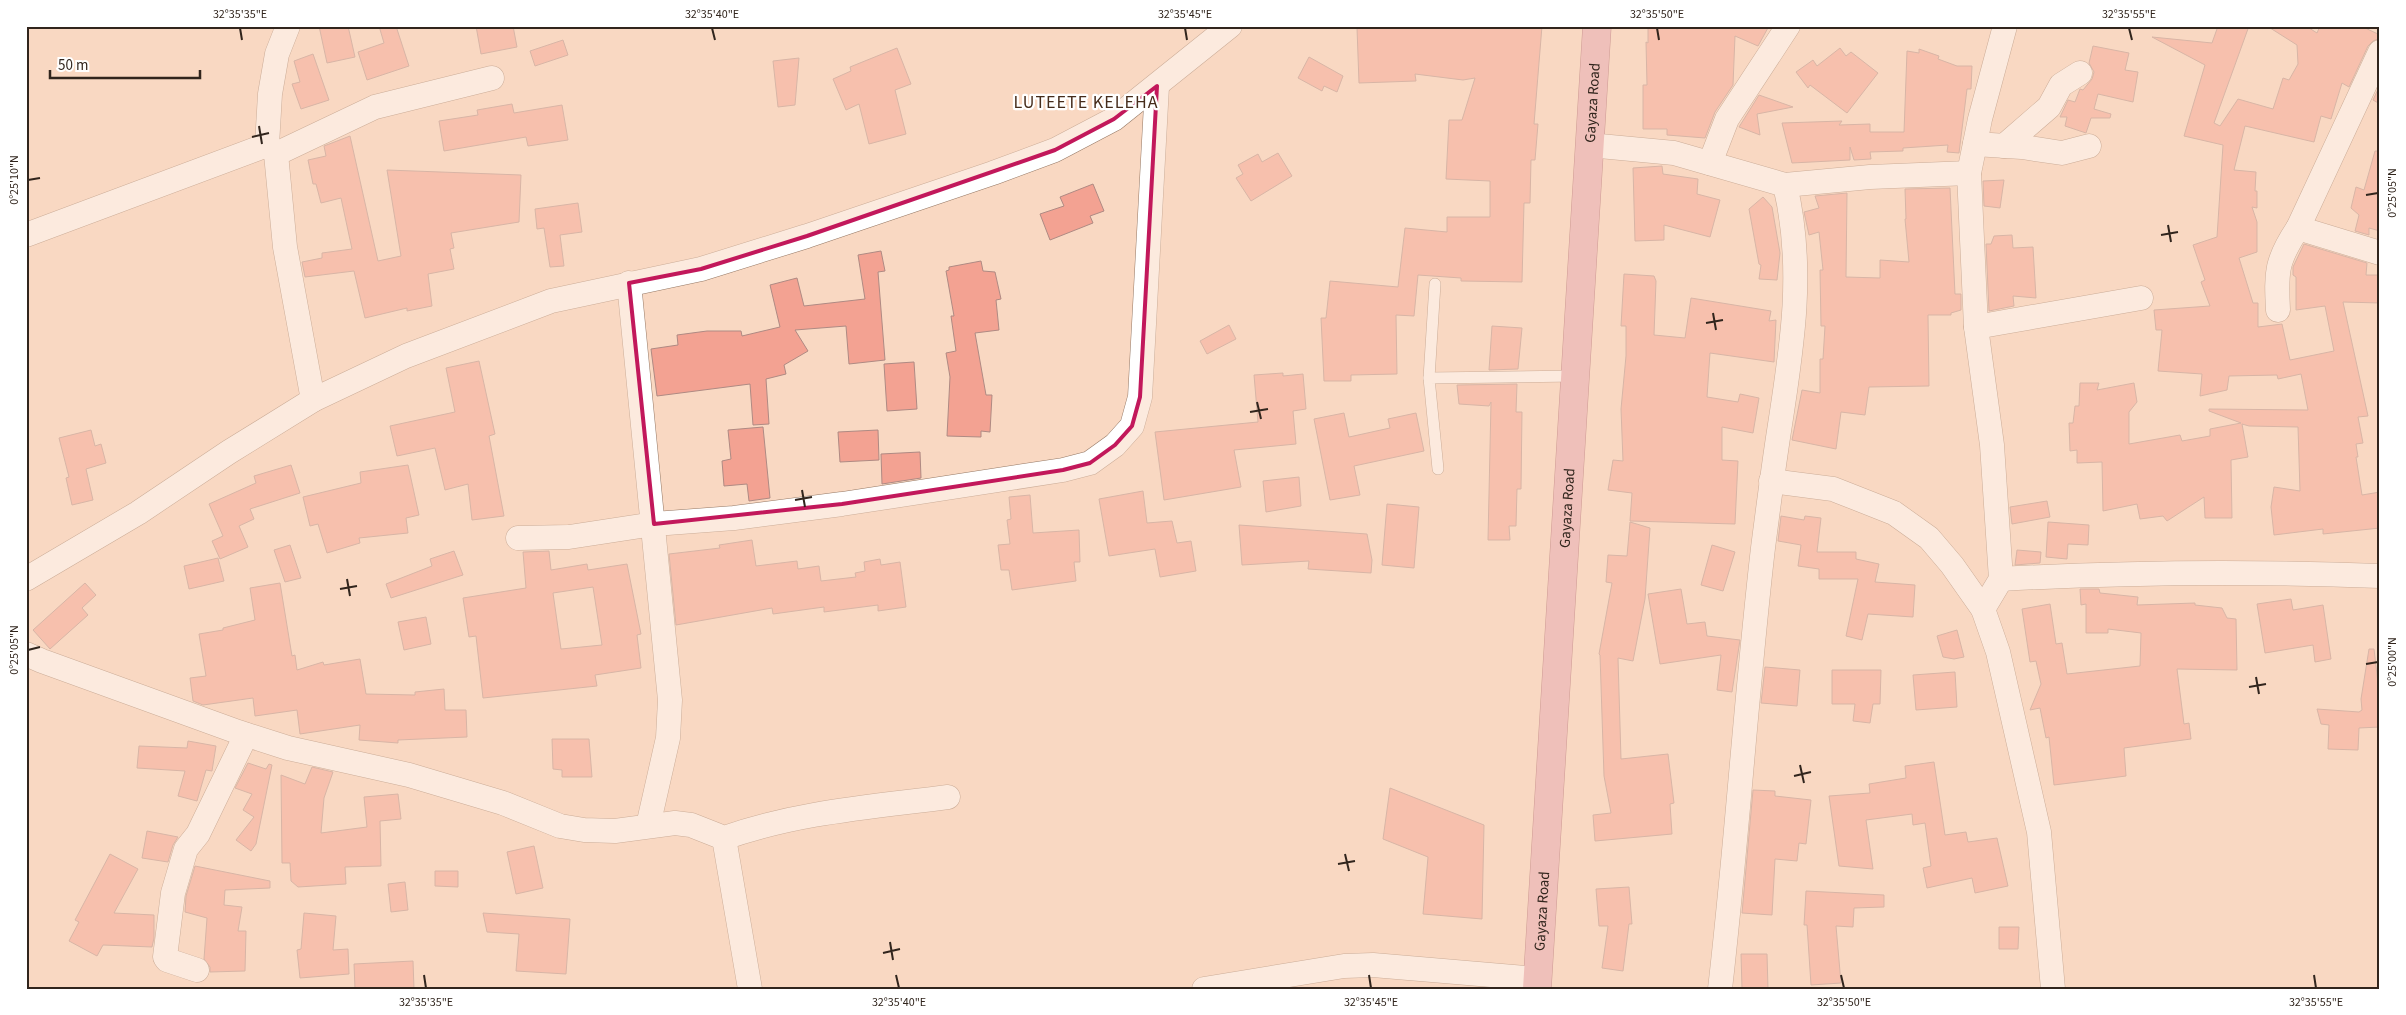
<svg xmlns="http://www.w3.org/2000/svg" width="2406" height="1015" font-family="'Source Sans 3',sans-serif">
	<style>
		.building { fill: #f3a292; stroke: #af8a83; fill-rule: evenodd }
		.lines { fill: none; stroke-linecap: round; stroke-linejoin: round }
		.lane-casing { stroke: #957864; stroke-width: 12 }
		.street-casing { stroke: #957864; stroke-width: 25 }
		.primary-casing { stroke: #984f59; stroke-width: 29 }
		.lane { stroke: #fff; stroke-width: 11 }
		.street { stroke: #fff; stroke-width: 24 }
		.primary { stroke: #e3a3af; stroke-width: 28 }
		.marked { fill: none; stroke: #c2185b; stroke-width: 4; stroke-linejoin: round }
		.ticks { fill: none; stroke: #31251d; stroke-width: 2 }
		.labels { text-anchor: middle; stroke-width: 4.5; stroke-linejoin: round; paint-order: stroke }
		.street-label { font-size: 15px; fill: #31251d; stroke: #fff }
		.quarter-label { font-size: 18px; letter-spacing: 1px; fill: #462c1b; stroke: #fff }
		.neatline { fill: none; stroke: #31251d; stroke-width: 2 }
		.ticks-label { font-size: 12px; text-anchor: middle; fill: #31251d }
	</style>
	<rect width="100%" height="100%" fill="#f9d8c2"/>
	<g class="building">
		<polygon points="319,26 348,26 355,57 327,63"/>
		<polygon points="379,26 396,26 409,66 367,80 358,52 384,43"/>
		<polygon points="476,26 513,26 517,47 481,54"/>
		<polygon points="1405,26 1542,26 1534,124 1538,124 1535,160 1531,160 1530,203 1524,203 1522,282 1461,281 1461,278 1418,275 1414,316 1396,315 1397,374 1351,375 1351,381 1324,381 1321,318 1326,318 1330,281 1398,287 1405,228 1447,232 1447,217 1490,217 1490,181 1446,179 1449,120 1462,120 1475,78 1463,80 1415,74 1416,81 1359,83 1357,28"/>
		<polygon points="1648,26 1769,26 1758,46 1735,36 1733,85 1715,112 1705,138 1667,135 1667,129 1643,129 1643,85 1647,85 1646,42 1648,43"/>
		<polygon points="2218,26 2249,26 2214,123 2220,126 2238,99 2273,109 2283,78 2289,80 2298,64 2297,45 2267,26 2306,26 2317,33 2320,26 2361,26 2380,35 2380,38 2373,41 2368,46 2349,87 2342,83 2331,119 2321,116 2314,142 2245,126 2234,170 2256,172 2255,191 2257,191 2257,208 2252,207 2257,222 2257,252 2239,258 2253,303 2258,303 2258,327 2282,324 2290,360 2334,351 2325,306 2296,310 2296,277 2293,275 2293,267 2304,244 2367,263 2366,275 2380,275 2380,303 2343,302 2368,416 2358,417 2363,443 2356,444 2358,457 2356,457 2362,495 2380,492 2380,528 2323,534 2323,529 2274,535 2271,507 2274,487 2300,491 2298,427 2249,426 2242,424 2248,457 2231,460 2232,518 2205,518 2204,497 2167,521 2163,516 2140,519 2137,504 2103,511 2102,462 2077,463 2077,450 2070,451 2069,423 2073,423 2075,406 2079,406 2080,383 2099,383 2097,390 2134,383 2137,402 2129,412 2129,444 2180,435 2182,441 2210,436 2210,429 2241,423 2209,411 2209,409 2308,410 2301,374 2278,379 2277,375 2229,376 2227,390 2200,396 2202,374 2158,371 2162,330 2156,330 2154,310 2210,306 2201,282 2205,280 2193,245 2217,237 2223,145 2184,136 2205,65 2152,37 2212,43"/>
		<polygon points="563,40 568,55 535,66 530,51"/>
		<polygon points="2093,46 2129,53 2125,70 2138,72 2133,102 2098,94 2094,109 2111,114 2110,118 2091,118 2086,133 2065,126 2067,117 2060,117 2068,100 2075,102 2080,89 2083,90 2092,79 2094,72 2089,63"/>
		<polygon points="897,48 911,84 895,90 906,134 869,144 859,104 846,110 833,79 851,71 850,67"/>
		<polygon points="1840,48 1846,56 1851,52 1878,73 1847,113 1810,85 1808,88 1796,72 1813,60 1817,66"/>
		<polygon points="1919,49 1939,56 1938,59 1957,66 1972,66 1971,89 1967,89 1959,153 1947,152 1948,145 1903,148 1903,151 1870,152 1871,159 1854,160 1850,147 1850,160 1792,163 1782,123 1842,121 1839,125 1870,124 1870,132 1904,132 1907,51 1919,53"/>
		<polygon points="313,54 329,100 301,109 292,84 300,82 294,61"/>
		<polygon points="1309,57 1343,76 1337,92 1324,86 1322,91 1298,78"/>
		<polygon points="799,58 795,105 778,107 773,61"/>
		<polygon points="2380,85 2380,104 2373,100"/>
		<polygon points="1759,95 1793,107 1757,114 1760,135 1739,127"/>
		<polygon points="512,104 514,113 562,105 568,140 528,146 526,137 444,151 439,121 478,115 477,110"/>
		<polygon points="350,136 378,261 401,256 387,170 521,175 519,222 451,233 454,248 450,249 454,269 428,274 432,306 407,311 407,308 365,318 354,271 305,277 302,262 322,258 322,253 352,249 341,198 321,203 316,184 313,184 308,160 326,156 324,146"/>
		<polygon points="2375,151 2380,151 2380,231 2369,228 2369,235 2355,231 2359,215 2351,208 2356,187 2364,190"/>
		<polygon points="1278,153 1292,176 1251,201 1236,178 1243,174 1238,165 1258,154 1262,162"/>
		<polygon points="1662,166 1663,174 1698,179 1697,194 1720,200 1710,237 1664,225 1664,240 1635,241 1633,168"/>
		<polygon points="2004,180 2000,208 1984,206 1983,181"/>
		<polygon points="1093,184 1104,211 1090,216 1093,223 1050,240 1040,214 1064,206 1060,197"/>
		<polygon points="1950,188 1955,294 1961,294 1961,310 1951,313 1951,315 1928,315 1929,386 1869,387 1865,415 1841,412 1836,449 1792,440 1802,390 1820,393 1820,359 1823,359 1825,326 1821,326 1820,270 1823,270 1819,232 1809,235 1804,212 1819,208 1815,196 1847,193 1846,277 1880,278 1880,260 1909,262 1905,219 1906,219 1905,189"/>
		<polygon points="1763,197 1772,207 1780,253 1777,280 1759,279 1761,265 1759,264 1749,209"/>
		<polygon points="578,203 582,232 560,235 564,266 550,267 544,228 537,229 535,209"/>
		<polygon points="2012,235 2013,248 2033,247 2036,298 2013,296 2014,306 1989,311 1986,244 1991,244 1994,236"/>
		<polygon points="881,251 885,271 878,272 885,360 849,364 846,326 795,330 808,351 784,365 786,374 766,379 769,424 753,425 750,384 657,396 651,349 678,345 677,335 707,331 741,331 742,336 780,327 770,285 797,278 804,306 865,299 858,255"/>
		<polygon points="981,261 983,271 995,272 1001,299 996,300 999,330 975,333 986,395 992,395 990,432 981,431 981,437 947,436 950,377 946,353 956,351 951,316 954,316 946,271 949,270 949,267"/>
		<polygon points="1624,274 1654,276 1656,281 1654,335 1685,338 1691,298 1771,311 1769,321 1776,320 1774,362 1710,353 1707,397 1738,402 1740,394 1759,398 1753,433 1722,427 1722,460 1738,461 1735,524 1630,521 1632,493 1608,490 1613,460 1623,461 1621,409 1626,356 1626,326 1621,326"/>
		<polygon points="1229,325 1236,339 1207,354 1200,341"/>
		<polygon points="1492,326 1522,328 1518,369 1489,370"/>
		<polygon points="479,361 495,434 489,436 504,516 472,520 468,484 445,490 435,448 397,456 390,426 455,412 446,368"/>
		<polygon points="914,362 917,409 887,411 884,364"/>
		<polygon points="1283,373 1283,376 1303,374 1306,409 1293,411 1296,444 1234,450 1241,487 1164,500 1155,432 1258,422 1254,375"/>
		<polygon points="1517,384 1516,412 1522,412 1521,489 1517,489 1516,526 1509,526 1510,540 1488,540 1491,402 1489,406 1459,404 1457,385"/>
		<polygon points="1344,413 1349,437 1390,428 1388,419 1416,413 1424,451 1354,466 1360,495 1330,500 1314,419"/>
		<polygon points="763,427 770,498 749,501 747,484 724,486 722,461 731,459 728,430"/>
		<polygon points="91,430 95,446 101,444 106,463 86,469 93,500 72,505 66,478 69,477 59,438"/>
		<polygon points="878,430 879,460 840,462 838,432"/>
		<polygon points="920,452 921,478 882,484 881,454"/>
		<polygon points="291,465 300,493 250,509 254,519 239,526 248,547 220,559 212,541 223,536 209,504 256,483 254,476"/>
		<polygon points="408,465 419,515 406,518 408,533 359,538 360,543 327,553 318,524 310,526 303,497 361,483 360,472"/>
		<polygon points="1299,477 1301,506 1266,512 1263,481"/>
		<polygon points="1143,491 1147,523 1172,521 1177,543 1191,541 1196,571 1160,577 1155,549 1109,556 1099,499"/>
		<polygon points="1030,495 1033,533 1079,530 1080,562 1074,562 1076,581 1012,590 1009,570 1001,570 998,545 1010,544 1007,520 1011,519 1009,497"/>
		<polygon points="2047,501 2050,517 2012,524 2010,507"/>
		<polygon points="1387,504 1419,507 1414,568 1382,565"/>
		<polygon points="1781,516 1804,520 1805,516 1821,518 1817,552 1856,552 1856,559 1879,564 1875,582 1915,585 1913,617 1868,614 1862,640 1846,636 1858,579 1819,579 1819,569 1798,566 1801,545 1778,541"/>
		<polygon points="1630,522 1650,528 1645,599 1633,661 1618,658 1621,759 1668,754 1674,803 1670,804 1672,834 1595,841 1593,815 1611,813 1604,776 1600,655 1599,654 1612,583 1606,582 1608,555 1627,556"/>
		<polygon points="2048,522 2089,525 2088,545 2068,544 2067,559 2046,557"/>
		<polygon points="1239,525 1367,534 1372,560 1371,573 1308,569 1309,561 1242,565"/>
		<polygon points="752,540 756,566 797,561 798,569 819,566 821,581 856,577 855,573 865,571 864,562 880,559 881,565 900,562 906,607 878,611 878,605 824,612 824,607 773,614 772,608 676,625 669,554 720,548 719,545"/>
		<polygon points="290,545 301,578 285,582 274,550"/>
		<polygon points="1712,545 1735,552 1723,591 1701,585"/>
		<polygon points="2017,550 2041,552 2040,563 2015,565"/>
		<polygon points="454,551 463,575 391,598 386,584 432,566 430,559"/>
		<path d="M549 551 551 570 587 564 588 570 627 564 641 634 637 635 641 668 595 675 597 686 483 698 476 636 469 637 463 598 526 588 523 552ZM593 587 602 645 561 649 553 593Z"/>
		<polygon points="218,558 224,581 189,589 184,566"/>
		<polygon points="85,583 96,595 82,608 88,615 50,649 33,630"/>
		<polygon points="280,583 292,656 295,655 297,670 323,662 324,665 360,659 366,694 415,695 415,692 444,689 445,710 466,710 467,737 398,740 398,743 359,740 360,725 300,734 297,710 255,716 253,698 203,705 193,701 190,678 206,676 199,634 223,630 223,628 255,620 250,588"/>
		<polygon points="1681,589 1687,624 1705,622 1707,636 1740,640 1732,692 1717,690 1721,655 1660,664 1648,594"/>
		<polygon points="2080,589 2099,589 2100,593 2138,597 2137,605 2195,603 2195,605 2222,608 2227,618 2236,619 2237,670 2177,669 2184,724 2189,723 2191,739 2124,748 2126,776 2054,785 2049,737 2046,738 2040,708 2030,710 2041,684 2036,661 2030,662 2022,609 2050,604 2056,644 2062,643 2067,674 2140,666 2141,633 2108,629 2108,633 2086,633 2086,604 2081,605"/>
		<polygon points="2291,599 2293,610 2323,605 2331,659 2315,662 2313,645 2265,653 2257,604"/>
		<polygon points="426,617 431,644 404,650 398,622"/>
		<polygon points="1957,630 1964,657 1954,659 1943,657 1937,636"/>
		<polygon points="2369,649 2374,649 2380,700 2380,727 2359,728 2358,750 2328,749 2329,725 2321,724 2317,709 2359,712 2362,710 2361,699"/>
		<polygon points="1765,667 1800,670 1797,706 1761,703"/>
		<polygon points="1832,670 1881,670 1880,704 1873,704 1870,723 1853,721 1855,704 1832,704"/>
		<polygon points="1955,672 1957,707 1916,710 1913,675"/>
		<polygon points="552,739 589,739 592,777 562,777 562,770 553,769"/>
		<polygon points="188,741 216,746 212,771 206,770 197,801 178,796 185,771 137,768 139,746 187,748"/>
		<polygon points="1934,762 1945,835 1966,832 1968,842 1997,838 2008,886 1975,893 1972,878 1927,888 1923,868 1931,866 1925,823 1913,825 1912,814 1866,820 1873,869 1839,866 1829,796 1870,793 1869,784 1906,778 1905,766"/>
		<polygon points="248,763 266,769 269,764 272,765 256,844 251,851 236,840 254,817 243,810 252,794 235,788"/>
		<polygon points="312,767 333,772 324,798 321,833 367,827 364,797 398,794 401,819 380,821 381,866 345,867 346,884 298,887 291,881 290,863 282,863 281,775 305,784"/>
		<polygon points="1390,788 1484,825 1482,919 1423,914 1428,857 1383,839"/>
		<polygon points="1753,790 1775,791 1775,796 1811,800 1806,844 1799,843 1797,861 1775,859 1772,915 1742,913"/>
		<polygon points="147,831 178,837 173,845 168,862 142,858"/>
		<polygon points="534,846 543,888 516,894 507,852"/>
		<polygon points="110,854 138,869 114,913 154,915 154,938 152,947 103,945 97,956 69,941 79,922 75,920"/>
		<polygon points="195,866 270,881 270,888 225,890 224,905 242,907 238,931 246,931 245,971 210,972 210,967 204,959 207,918 185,912 186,896"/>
		<polygon points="435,871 458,871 458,887 435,886"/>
		<polygon points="405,882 408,910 391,912 388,884"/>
		<polygon points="1629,887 1632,924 1629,924 1623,971 1602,968 1608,926 1599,926 1596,889"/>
		<polygon points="1806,891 1884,895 1884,907 1854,908 1853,927 1836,926 1841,983 1811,985 1807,925 1804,925"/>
		<polygon points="304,913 336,916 333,950 348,949 349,974 300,978 297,950 301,949"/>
		<polygon points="483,913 570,919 566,974 516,971 519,934 487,932"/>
		<polygon points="1999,927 2019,927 2018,949 1999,949"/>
		<polygon points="1741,954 1767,954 1768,989 1742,989"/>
		<polygon points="413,961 414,989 355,989 354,964"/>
	</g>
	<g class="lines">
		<g class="lane-casing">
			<g id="lane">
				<polyline points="1429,378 1435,284"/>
				<polyline points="1438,469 1429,378 1576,376"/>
			</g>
		</g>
		<g class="street-casing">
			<g id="street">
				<polyline points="288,26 277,54 270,94 267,145 276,154 285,247 313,400"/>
				<polyline points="1975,144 2022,147 2062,153 2089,146"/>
				<path d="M1589 145 1674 153 1785 185C1805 268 1792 348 1779 431 1773 470 1768 509 1763 548 1746 695 1737 842 1720 989"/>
				<polyline points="2004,146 2049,107 2061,85 2080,73"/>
				<polyline points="276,154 375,107 492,78"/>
				<polyline points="1710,163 1727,119 1788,26"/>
				<polyline points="1785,185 1870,177 1969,173"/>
				<polyline points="2298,228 2380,253"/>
				<polyline points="26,235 267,145"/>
				<polyline points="629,283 670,700 668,738 648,826"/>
				<path d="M2278 310C2276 272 2276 261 2298 228L2380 52"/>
				<polyline points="1976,327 2141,298"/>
				<polyline points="1771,481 1833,489 1894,513 1929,538 1952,565 1983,609 1998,652 2039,832 2053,989"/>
				<polyline points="518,538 569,537 654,524 734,518 842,504 1063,470 1090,463 1115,445 1132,426 1140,397 1157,86"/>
				<polyline points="26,579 138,513 229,452 313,400 406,356 551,301 701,269 807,236 993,173 1055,150 1114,119 1230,26"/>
				<path d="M2001 579C2128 572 2253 571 2380 576"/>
				<polyline points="1983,609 2001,579 1992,445 1976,327 1969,173 1980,119 2005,26"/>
				<path d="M26 654 42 661 238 732 288 748 409 775 503 803 560 826 584 830 615 831 675 823 691 825 724 838C798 812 871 807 948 797"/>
				<polyline points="724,838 750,989"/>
				<polyline points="197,970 167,960 165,957 173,893 186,849 198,834 246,735"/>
				<polyline points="1204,989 1344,966 1373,965 1538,979"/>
			</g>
		</g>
		<g class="primary-casing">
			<g id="primary">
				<path id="s1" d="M1537 989 1597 26"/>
			</g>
		</g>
		<use href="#lane" class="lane"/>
		<use href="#street" class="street"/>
		<use href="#primary" class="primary"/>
	</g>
	<path d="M0 0H2406V1015H0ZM1157 86 1140 397 1132 426 1115 445 1090 463 1063 470 842 504 654 524 629 283 701 269 807 236 1055 150 1114 119Z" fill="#f9d8c2" fill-opacity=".55" fill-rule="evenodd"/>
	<path class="marked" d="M1157 86 1140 397 1132 426 1115 445 1090 463 1063 470 842 504 654 524 629 283 701 269 807 236 1055 150 1114 119Z"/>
	<path class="ticks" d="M240 28 242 40M712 28 715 40M1185 28 1187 40M1657 28 1659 40M2129 28 2132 40M259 126 262 144M252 137 269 133M28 180 40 178M2366 195 2378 193M2168 225 2171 242M2161 235 2178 232M1713 313 1716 330M1706 323 1723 320M1257 402 1261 419M1250 412 1268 409M802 490 805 507M795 500 812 497M347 579 350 596M340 589 357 586M28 650 40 647M2366 664 2378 662M2256 677 2259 694M2249 687 2266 684M1800 765 1804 783M1794 776 1811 772M1345 854 1349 871M1338 864 1355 861M890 942 893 960M883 953 900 949M424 975 426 988M896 975 899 988M1369 975 1371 988M1841 975 1844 988M2314 975 2316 988"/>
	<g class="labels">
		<g class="street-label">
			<text dy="5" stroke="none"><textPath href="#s1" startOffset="888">Gayaza Road</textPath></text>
			<text dy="5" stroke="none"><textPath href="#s1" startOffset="482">Gayaza Road</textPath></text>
			<text dy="5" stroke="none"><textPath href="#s1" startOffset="78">Gayaza Road</textPath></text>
		</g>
		<g class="quarter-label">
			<text x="1086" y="108">LUTEETE KELEHA</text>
		</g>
	</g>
	<rect width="2406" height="1015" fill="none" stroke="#ffffff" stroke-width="55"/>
	<path d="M50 70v8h150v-8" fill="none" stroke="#31251d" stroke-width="2.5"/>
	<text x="58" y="70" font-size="15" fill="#31251d" stroke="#ffffff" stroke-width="4" paint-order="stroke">50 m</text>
	<rect x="28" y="28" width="2350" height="960" class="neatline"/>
	<g class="ticks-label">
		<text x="240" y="18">32°35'35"E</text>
		<text x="712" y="18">32°35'40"E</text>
		<text x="1185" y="18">32°35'45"E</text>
		<text x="1657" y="18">32°35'50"E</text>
		<text x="2129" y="18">32°35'55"E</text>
		<text transform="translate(14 180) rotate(-90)" y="4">0°25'10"N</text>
		<text transform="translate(2392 193) rotate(-90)" y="4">0°25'05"N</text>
		<text transform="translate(14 650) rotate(-90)" y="4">0°25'05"N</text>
		<text transform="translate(2392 662) rotate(-90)" y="4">0°25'00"N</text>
		<text x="426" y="1006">32°35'35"E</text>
		<text x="899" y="1006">32°35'40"E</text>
		<text x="1371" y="1006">32°35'45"E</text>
		<text x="1844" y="1006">32°35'50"E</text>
		<text x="2316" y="1006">32°35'55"E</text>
	</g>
</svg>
